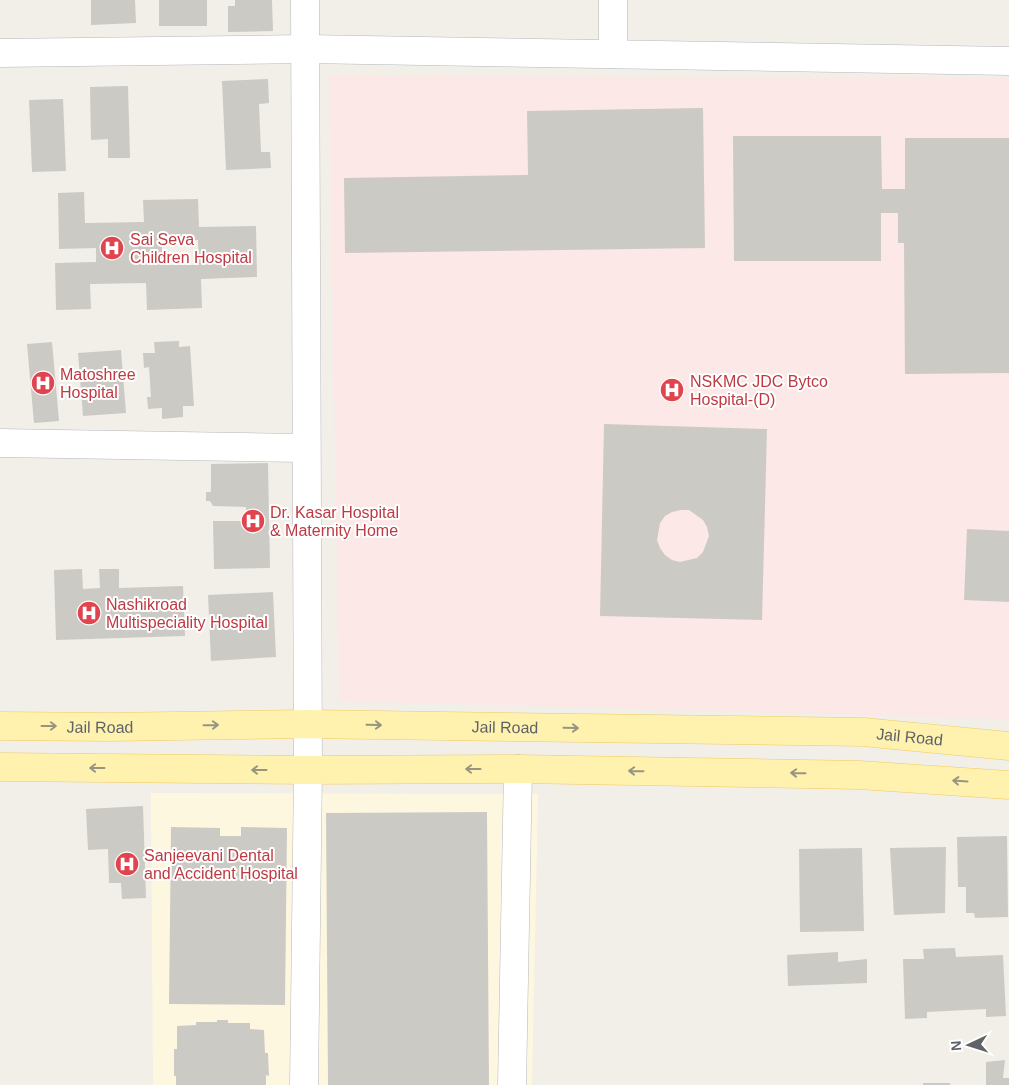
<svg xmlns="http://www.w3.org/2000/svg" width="1009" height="1085" font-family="Arial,sans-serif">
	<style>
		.commercial { fill: #fef7e0 }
		.medical { fill: #fce8e6 }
		.building { fill: #cccac5; fill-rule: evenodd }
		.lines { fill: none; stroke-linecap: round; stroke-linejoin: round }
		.minor-casing { stroke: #b5b8bc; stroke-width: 29 }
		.major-casing { stroke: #f2c960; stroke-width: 29 }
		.minor { stroke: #fff; stroke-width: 28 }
		.major { stroke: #fff2af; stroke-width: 28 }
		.oneway { stroke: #979581 }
		.labels { text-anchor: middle; stroke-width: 4; stroke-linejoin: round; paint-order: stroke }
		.health-label { font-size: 16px; fill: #be3a42; stroke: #fff; text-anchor: start }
		.street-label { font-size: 16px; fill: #5f6368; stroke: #fff }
	</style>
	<rect width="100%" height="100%" fill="#f1efe8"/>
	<polygon class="commercial" points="151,793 538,794 532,1085 153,1085"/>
	<polygon class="medical" points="329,76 1009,78 1009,719 339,701"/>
	<g class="building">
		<polygon points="91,0 135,0 136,23 91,25"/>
		<rect x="159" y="0" width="48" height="26"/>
		<polygon points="235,0 272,0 273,31 228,32 228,6 235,6"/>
		<polygon points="268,79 269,103 259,104 261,152 270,152 271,168 226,170 222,81"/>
		<polygon points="128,86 130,158 108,158 108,139 91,140 90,87"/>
		<polygon points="63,99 66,171 32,172 29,100"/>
		<polygon points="703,108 705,248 345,253 344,178 528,175 527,111"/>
		<polygon points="733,136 881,136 882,189 905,189 905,138 1009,138 1009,373 905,374 904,243 898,243 898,213 881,213 881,261 734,261"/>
		<path d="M84 192 85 223 144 222 143 200 198 199 199 227 256 226 257 277 201 279 202 308 147 310 146 283 90 284 91 309 56 310 55 263 96 262V248L59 249 58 193ZM162 240H198L199 265H162Z"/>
		<polygon points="179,341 179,347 190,346 194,406 183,406 183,417 162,419 162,408 148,409 147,397 151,397 149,367 144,368 143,353 155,353 154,342"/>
		<polygon points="52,342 59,421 34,423 27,344"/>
		<polygon points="121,350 126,413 83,416 78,353"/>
		<path d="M604 424 767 429 762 620 600 616ZM681 510H689L703 520 707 527 709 536 703 552 697 558 680 562 672 560 665 555 660 548 657 540 660 523 665 516 672 512Z"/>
		<polygon points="268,463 270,568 214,569 213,521 247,521 246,507 213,506 210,501 206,501 206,492 211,492 211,464"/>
		<polygon points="967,529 1009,531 1009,602 964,600"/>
		<polygon points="82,569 83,589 100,588 99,569 119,569 119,588 183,586 185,636 56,640 54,570"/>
		<polygon points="273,592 276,657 211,661 208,595"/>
		<polygon points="143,806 146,898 122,899 121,883 109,883 108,849 88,850 86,809"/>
		<polygon points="487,812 489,1085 328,1085 326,813"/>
		<polygon points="171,827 220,828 220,836 241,836 241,827 287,828 285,1005 169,1004"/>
		<polygon points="1007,836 1008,917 975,918 974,913 966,913 966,887 958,887 957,837"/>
		<polygon points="946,847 945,913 894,915 890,848"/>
		<polygon points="862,848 864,931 800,932 799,849"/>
		<polygon points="955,948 956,957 1003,955 1006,1016 986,1017 986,1009 927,1012 927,1018 905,1019 903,959 924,959 923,949"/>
		<polygon points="838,952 838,962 867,959 867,983 788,986 787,955"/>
		<polygon points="217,1020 228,1020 228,1023 250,1023 250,1029 264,1030 265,1053 268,1053 269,1076 266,1075 266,1085 176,1085 176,1076 174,1076 174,1049 177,1049 177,1026 196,1025 196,1022 217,1022"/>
		<polygon points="1005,1060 1003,1078 1009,1078 1009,1085 986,1085 986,1062"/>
		<rect x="923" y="1083" width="27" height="2"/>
	</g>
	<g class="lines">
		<g class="minor-casing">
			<g id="minor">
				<polyline points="0,53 305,49 1009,61"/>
				<polyline points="613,54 613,0"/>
				<polyline points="0,443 306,448"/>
				<polyline points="304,1085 308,770 305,0"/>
				<polyline points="512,1085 518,769"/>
			</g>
		</g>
		<g class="major-casing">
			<g id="major">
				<path id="s1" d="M0 726 110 727 308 724 863 732 1009 746"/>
				<polyline points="0,767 308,770 518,769 859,775 1009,785"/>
			</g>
		</g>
		<use href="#minor" class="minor"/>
		<use href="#major" class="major"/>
	</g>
	<defs><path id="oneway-shaft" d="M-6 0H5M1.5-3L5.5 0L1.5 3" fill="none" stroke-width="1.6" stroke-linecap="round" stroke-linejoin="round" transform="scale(1.25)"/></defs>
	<g class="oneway">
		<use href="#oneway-shaft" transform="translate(211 725) rotate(-1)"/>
		<use href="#oneway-shaft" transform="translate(374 725) rotate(1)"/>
		<use href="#oneway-shaft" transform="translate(49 726)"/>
		<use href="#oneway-shaft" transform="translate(571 728) rotate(1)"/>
		<use href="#oneway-shaft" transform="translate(97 768) rotate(-180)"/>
		<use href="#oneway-shaft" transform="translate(473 769) rotate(180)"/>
		<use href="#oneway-shaft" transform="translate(259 770) rotate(-180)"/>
		<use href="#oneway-shaft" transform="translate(636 771) rotate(-179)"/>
		<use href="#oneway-shaft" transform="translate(798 773) rotate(-179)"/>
		<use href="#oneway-shaft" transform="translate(960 781) rotate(-176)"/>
	</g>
	<defs>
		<g id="hospital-disc" transform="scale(1.25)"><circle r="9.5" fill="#e0444e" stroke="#fff"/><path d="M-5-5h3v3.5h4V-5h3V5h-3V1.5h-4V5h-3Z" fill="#fff"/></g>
	</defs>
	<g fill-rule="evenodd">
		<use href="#hospital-disc" x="112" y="248"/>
		<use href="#hospital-disc" x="43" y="383"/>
		<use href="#hospital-disc" x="672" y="390"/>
		<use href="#hospital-disc" x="253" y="521"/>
		<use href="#hospital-disc" x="89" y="613"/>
		<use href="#hospital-disc" x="127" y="864"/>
	</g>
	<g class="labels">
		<g class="health-label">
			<text x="130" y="245">Sai Seva<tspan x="130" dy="18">Children Hospital</tspan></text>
			<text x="60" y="380">Matoshree<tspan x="60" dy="18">Hospital</tspan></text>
			<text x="690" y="387">NSKMC JDC Bytco<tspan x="690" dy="18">Hospital-(D)</tspan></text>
			<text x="270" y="518">Dr. Kasar Hospital<tspan x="270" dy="18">&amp; Maternity Home</tspan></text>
			<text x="106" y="610">Nashikroad<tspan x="106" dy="18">Multispeciality Hospital</tspan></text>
			<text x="144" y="861">Sanjeevani Dental<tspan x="144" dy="18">and Accident Hospital</tspan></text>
		</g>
		<g class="street-label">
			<text dy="6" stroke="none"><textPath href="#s1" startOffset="100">Jail Road</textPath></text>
			<text dy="6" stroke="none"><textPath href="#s1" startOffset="505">Jail Road</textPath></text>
			<text dy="6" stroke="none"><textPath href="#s1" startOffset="910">Jail Road</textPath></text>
		</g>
	</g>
	<g transform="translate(969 1045) rotate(266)" stroke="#ffffff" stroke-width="4" paint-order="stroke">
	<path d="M0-4L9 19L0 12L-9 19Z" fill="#5f6368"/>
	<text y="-8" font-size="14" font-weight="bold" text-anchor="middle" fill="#5f6368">N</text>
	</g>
</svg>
